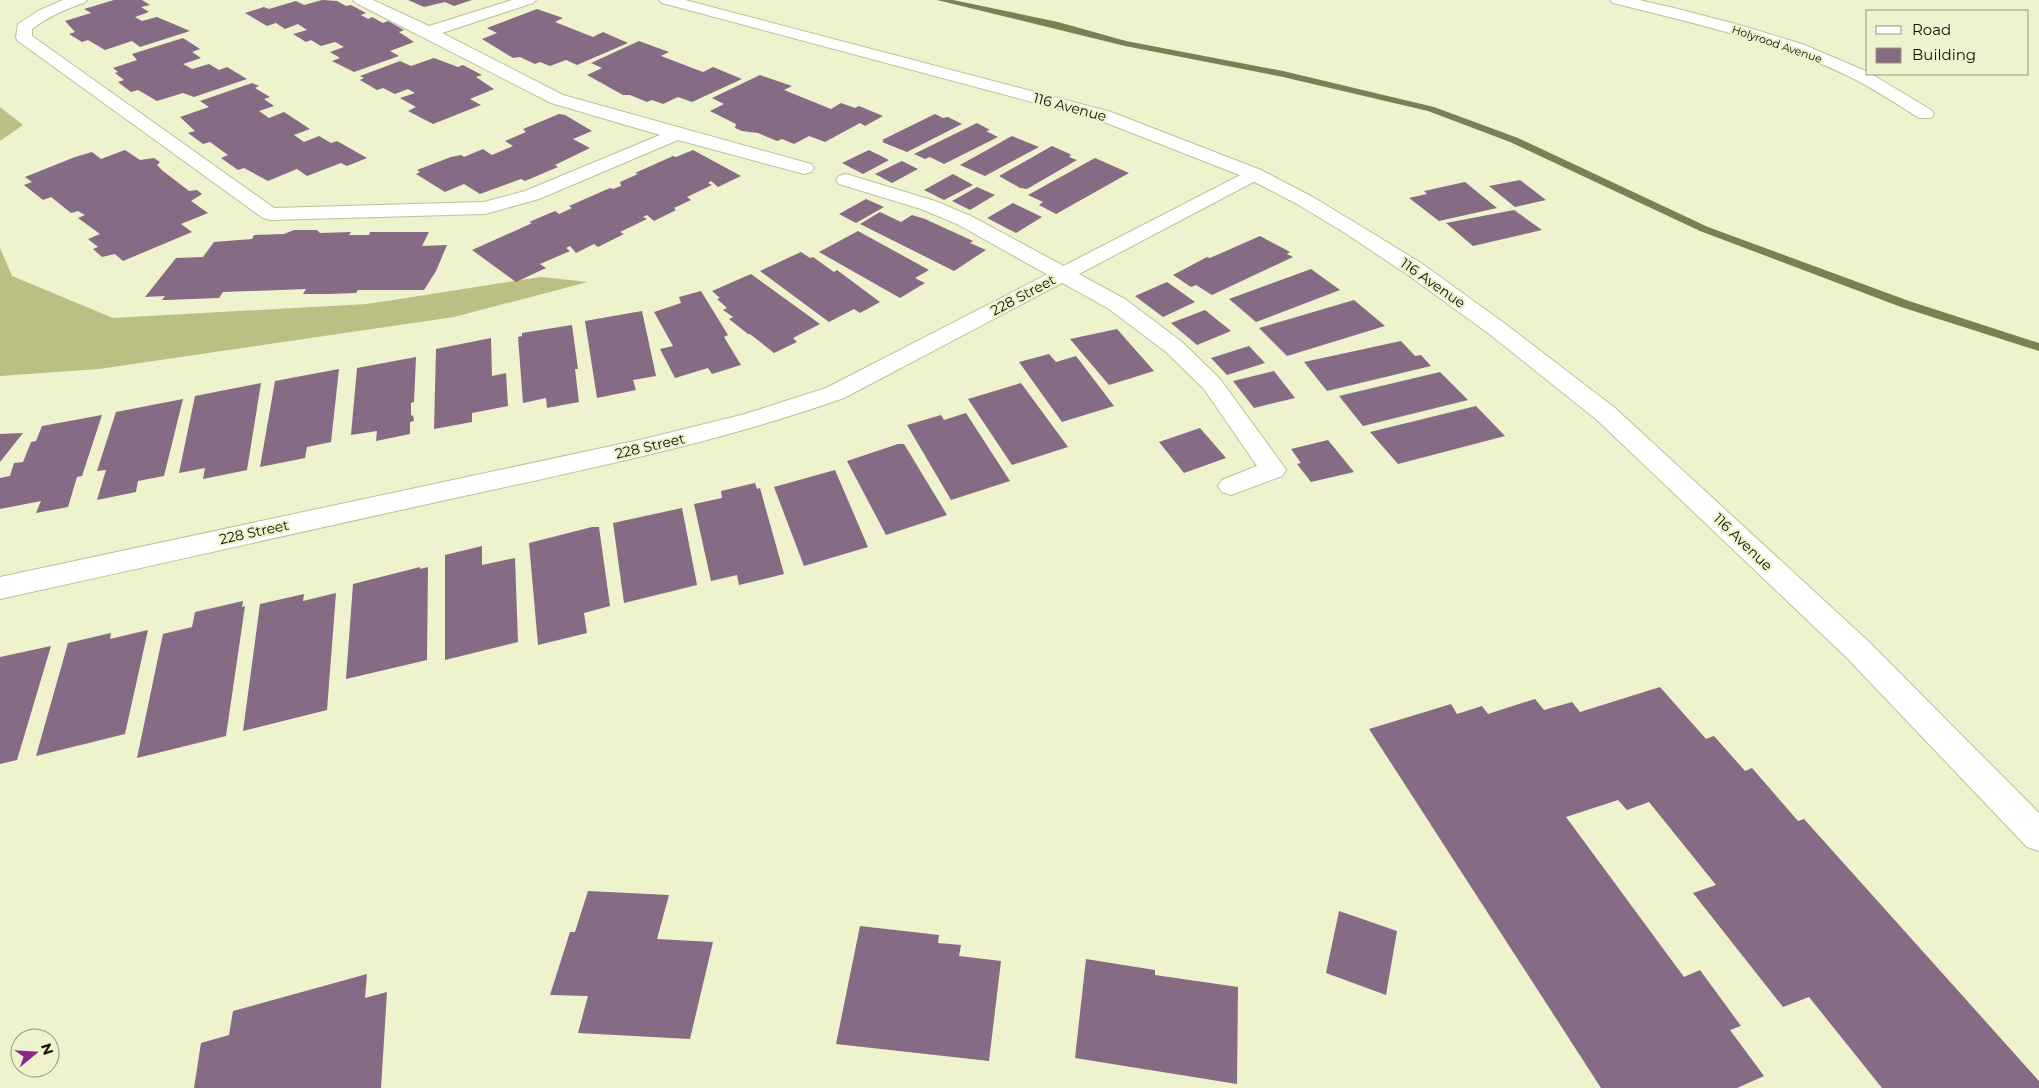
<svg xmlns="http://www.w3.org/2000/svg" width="2039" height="1088" font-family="Montserrat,sans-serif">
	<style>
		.forest { fill: #bac084 }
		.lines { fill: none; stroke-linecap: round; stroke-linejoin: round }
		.stream { fill: #7b8053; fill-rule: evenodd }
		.building { fill: #866b84 }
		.lane-casing { stroke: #bdc19d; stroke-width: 2 }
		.street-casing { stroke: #bdc19d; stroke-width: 2 }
		.secondary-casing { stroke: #bdc19d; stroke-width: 2 }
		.lane { fill: #fff; fill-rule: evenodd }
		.street { fill: #fff; fill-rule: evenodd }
		.secondary { fill: #fff; fill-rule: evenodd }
		.labels { text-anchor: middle; stroke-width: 4.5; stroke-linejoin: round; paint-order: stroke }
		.far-street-label { font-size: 11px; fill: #101105; stroke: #eef2cd }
		.street-label { font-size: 14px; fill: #101105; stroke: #eef2cd }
	</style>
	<rect width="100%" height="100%" fill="#eef2cd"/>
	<g class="forest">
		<polygon points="0,107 23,125 0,141"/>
		<polygon points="0,248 12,276 113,318 367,304 541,277 588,282 454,317 99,369 0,376"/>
	</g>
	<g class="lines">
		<polygon class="stream" points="937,0 953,0 1058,22 1126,41 1283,71 1434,107 1518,138 1708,227 1909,301 2039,343 2039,351 1901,307 1700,231 1510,142 1428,111 1283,77 1125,46"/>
	</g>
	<g class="building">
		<polygon points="114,0 142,0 150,5 141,7 149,12 135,17 142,21 157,17 190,31 140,47 132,41 105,50 88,40 82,42 69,34 75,32 65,21 91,13 84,9"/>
		<polygon points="322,0 337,1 346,6 351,5 366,13 361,15 368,19 372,17 383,23 388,21 404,30 399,32 414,42 390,51 399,56 354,72 332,61 340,58 330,52 344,47 335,42 321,46 311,40 306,42 293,34 307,30 298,24 285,29 276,23 267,26 245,13 264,7 269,9 296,1 304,5"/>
		<polygon points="408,0 472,0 454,6 445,2 424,7"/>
		<polygon points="537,9 563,18 555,22 593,37 603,32 628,43 577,65 566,60 550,66 540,62 535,64 520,57 513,58 482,39 497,33 487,28"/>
		<polygon points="183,38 200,49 192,52 201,58 183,64 192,69 209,64 219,70 227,67 247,79 194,97 183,93 157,101 138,90 131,92 118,82 124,80 115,73 118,72 113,68 137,60 132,54"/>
		<polygon points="639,41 669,52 661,56 703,72 713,67 742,79 692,102 678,97 663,104 652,100 647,102 630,95 623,95 587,75 602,68 591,63"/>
		<polygon points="434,58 458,67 463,65 482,75 476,77 494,89 470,99 481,105 433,124 408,111 416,107 400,98 415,93 408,89 395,94 383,88 377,90 360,80 364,78 360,76 400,61 411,66"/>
		<polygon points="760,75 792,86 784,90 831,109 841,103 855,108 859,106 883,116 865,126 860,123 825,142 809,136 794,144 782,139 777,141 758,133 742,131 735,128 736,124 710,111 724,104 712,98"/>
		<polygon points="252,83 259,86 255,88 270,97 264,99 274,106 259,111 269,118 284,112 310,129 294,135 304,142 319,136 331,143 337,141 367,158 347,166 341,163 307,176 297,169 268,181 244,168 238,170 221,158 228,155 210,142 203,144 188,133 195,131 180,117 209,107 200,101"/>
		<polygon points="559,114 565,115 592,131 573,139 590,148 555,165 558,167 525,181 521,179 480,194 464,184 445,192 416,174 420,172 417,170 451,157 461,155 464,157 483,149 492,155 513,146 505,141 526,132 523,129"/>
		<polygon points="935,114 943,118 948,117 962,124 907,152 882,142 884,141 882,140"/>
		<polygon points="977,123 990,130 986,131 998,137 944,164 930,157 925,159 914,154"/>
		<polygon points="1012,136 1039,147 985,176 960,165"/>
		<polygon points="1052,146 1070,154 1071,155 1069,157 1077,160 1027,189 1020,188 999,176"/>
		<polygon points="125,150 140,160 154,158 160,162 157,165 163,171 189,191 197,190 202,194 191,201 208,213 181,224 192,232 123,261 115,254 102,257 93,249 98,247 88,239 100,234 78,218 85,215 78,211 71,213 51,197 43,200 24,185 32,182 25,177 75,157 92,152 101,159"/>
		<polygon points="693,150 741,176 718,187 711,181 708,183 712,185 687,197 691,200 674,208 676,210 654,221 647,215 643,217 647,219 620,232 624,234 598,247 594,244 576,253 570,246 566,248 570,251 540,264 546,268 516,282 472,250 528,225 532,223 529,222 555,211 559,214 572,208 569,206 610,188 613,189 621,186 620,182 638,174 635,173 673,156 676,157"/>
		<polygon points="869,150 889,160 863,174 842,163"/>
		<polygon points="1095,158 1129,173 1056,214 1039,205 1043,202 1028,195"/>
		<polygon points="902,161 918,169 892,183 875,174"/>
		<polygon points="953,174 973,185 944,200 924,190"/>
		<polygon points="1520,180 1546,200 1515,207 1489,186"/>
		<polygon points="1465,182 1497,208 1439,221 1409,198 1427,194 1424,191"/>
		<polygon points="977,187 995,195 970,210 952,201"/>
		<polygon points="866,199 884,207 856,223 839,214"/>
		<polygon points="1013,203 1042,217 1016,233 987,218"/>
		<polygon points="1514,210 1542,230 1473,246 1446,223"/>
		<polygon points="880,212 901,222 912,215 925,219 973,241 970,243 986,250 954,271 860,224"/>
		<polygon points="294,230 317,230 320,233 351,232 349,235 369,235 370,232 429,232 422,246 447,245 436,271 424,290 358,290 356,293 329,294 303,294 306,289 223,292 219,298 166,300 162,300 165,296 145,297 176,258 203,257 214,242 252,239 254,235 284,234"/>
		<polygon points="858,231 929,270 915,278 925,283 900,298 819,252"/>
		<polygon points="1260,236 1290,252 1287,254 1293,257 1212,295 1196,285 1191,287 1173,275 1207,257 1210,258"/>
		<polygon points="801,252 810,258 813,257 834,272 837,270 880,302 860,313 854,309 829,322 760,271"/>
		<polygon points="1311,269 1340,290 1256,322 1229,299"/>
		<polygon points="751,274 820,324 793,338 797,342 774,353 750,334 748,334 729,319 733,317 723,310 727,308 717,299 720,298 712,291"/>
		<polygon points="1167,282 1195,302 1163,317 1135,296"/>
		<polygon points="701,291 728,335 724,337 741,365 712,374 708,368 675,378 660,349 673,346 654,312 681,303 679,297"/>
		<polygon points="1354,300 1385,326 1287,356 1259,328"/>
		<polygon points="1205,310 1231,331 1197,345 1171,323"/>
		<polygon points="642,311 656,376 633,380 636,390 597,398 585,321"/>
		<polygon points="572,325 578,369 575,369 579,402 547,408 546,398 523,403 518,337 522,336 522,333"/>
		<polygon points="1117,329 1154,371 1109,385 1070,339"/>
		<polygon points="491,338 492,376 506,373 508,406 472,413 472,422 434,429 436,349"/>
		<polygon points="1401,341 1415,356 1421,355 1431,366 1327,391 1304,362"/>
		<polygon points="1249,346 1265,363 1227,375 1211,358"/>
		<polygon points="1049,354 1056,362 1076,356 1114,406 1062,422 1019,362"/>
		<polygon points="416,357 414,402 411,403 411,416 413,415 414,421 410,422 410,434 376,441 377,431 351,435 357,368"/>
		<polygon points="339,369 331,442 307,447 305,458 260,467 275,381"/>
		<polygon points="1274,371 1295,398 1254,408 1233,381"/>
		<polygon points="1440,372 1468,400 1363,426 1339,396"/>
		<polygon points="261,383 247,470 203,479 205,468 179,473 195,396"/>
		<polygon points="1021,383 1068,447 1012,465 968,399"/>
		<polygon points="183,399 164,476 138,481 136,492 97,500 106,470 97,471 116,412"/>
		<polygon points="1476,406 1505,436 1398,464 1370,432"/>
		<polygon points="966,413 1010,481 951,500 907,425 941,415 944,420"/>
		<polygon points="102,415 82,476 77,477 68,507 36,513 41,501 0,509 0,478 10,476 14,463 23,462 31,442 36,441 42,426"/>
		<polygon points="1200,428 1226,458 1184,473 1159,442"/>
		<polygon points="23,433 0,462 0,434"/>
		<polygon points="1328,440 1354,472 1311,482 1297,464 1301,463 1291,449"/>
		<polygon points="898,444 904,444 947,515 886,535 847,461"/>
		<polygon points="835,470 868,547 804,566 774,487"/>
		<polygon points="755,483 757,489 760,488 784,574 739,585 737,575 711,581 694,504 722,498 721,491"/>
		<polygon points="682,508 697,585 624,603 613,523"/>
		<polygon points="592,527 599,527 610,606 584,613 587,633 538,645 529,543"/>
		<polygon points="482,546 482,565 515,558 518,642 445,660 445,555"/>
		<polygon points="420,567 420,569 428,567 427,660 346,679 353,584"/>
		<polygon points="336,593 327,710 243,731 260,604 304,594 303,601"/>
		<polygon points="243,601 242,607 245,606 226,736 137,758 163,634 192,627 195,612"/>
		<polygon points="148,630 125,734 36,756 68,643 111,633 110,639"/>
		<polygon points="51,646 17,760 0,764 0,657"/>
		<polygon points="1660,687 1706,739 1714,736 1745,771 1752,768 1798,821 1804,819 2039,1081 2039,1088 1882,1088 1809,997 1783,1007 1693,893 1716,885 1649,802 1627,810 1618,800 1566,817 1684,977 1700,970 1741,1026 1730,1030 1764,1076 1737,1088 1601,1088 1369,729 1451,704 1457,714 1482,706 1488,714 1535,699 1544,710 1572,702 1580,712"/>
		<polygon points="588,891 669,895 657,939 713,942 690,1039 578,1033 588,996 550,995 570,932 575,932"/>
		<polygon points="1339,911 1397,931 1386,995 1326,973"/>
		<polygon points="860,926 939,935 938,943 961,945 959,956 1001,961 989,1061 836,1044"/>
		<polygon points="1086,959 1155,970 1155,975 1238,987 1237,1084 1075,1058"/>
		<polygon points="367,974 365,998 387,992 381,1088 194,1088 201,1043 229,1035 233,1011"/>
	</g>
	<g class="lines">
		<g class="lane-casing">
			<g id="lane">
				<path d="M63 0H87L84 3C65 9 48 17 32 29V36L274 208 484 202 525 191 660 135 551 103 356 3 353 0H373L429 26 512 0H536L533 3 442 33 563 95 811 164 814 168 811 172 804 174 678 140 539 199 485 214 270 220 263 218 18 41 16 38 18 24 38 11Z"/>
				<polygon points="846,174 935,201 971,216 1125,299 1182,342 1220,379 1282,464 1286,470 1282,476 1231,495 1222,492 1218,486 1222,480 1257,466 1204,389 1166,352 1109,309 957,224 921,209 839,184 836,180 839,176"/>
			</g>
		</g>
		<g class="street-casing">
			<g id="street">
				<path d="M1610 0H1639L1678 9 1743 26 1802 44 1868 72 1931 110 1934 114 1931 118H1919C1895 103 1872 87 1846 75 1772 40 1692 23 1613 3Z"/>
				<path d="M1254 168 1261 170 1264 174 1261 178 844 398C720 442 592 468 464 496 309 530 155 565 0 599V577L644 439 745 414 826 388Z"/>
			</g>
		</g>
		<g class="secondary-casing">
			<polygon id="secondary" points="659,0 685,0 1111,112 1261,170 1311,196 1359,225 1421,263 1504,323 1615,408 1868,641 2039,813 2039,851 2027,847 1846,657 1597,420 1488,333 1405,273 1345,233 1297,204 1247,178 1099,120 662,3"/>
		</g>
		<use href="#lane" class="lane"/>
		<use href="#street" class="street"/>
		<use href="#secondary" class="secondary"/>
	</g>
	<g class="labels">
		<g class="far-street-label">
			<text transform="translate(1777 44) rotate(19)" y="4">Holyrood Avenue</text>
		</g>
		<g class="street-label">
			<text transform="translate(1070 107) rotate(15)" y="5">116 Avenue</text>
			<text transform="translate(1433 283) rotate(35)" y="5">116 Avenue</text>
			<text transform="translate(1023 295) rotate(-28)" y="5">228 Street</text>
			<text transform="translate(650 446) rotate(-13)" y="5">228 Street</text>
			<text transform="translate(254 532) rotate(-12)" y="5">228 Street</text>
			<text transform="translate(1743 542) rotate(44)" y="5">116 Avenue</text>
		</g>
	</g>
	<rect x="1866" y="10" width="162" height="65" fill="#eef2cd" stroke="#95987d"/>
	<rect x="1876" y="26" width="25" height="8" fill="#ffffff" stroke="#95987d"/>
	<text x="1912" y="35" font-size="15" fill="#101105">Road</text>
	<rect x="1876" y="48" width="25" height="15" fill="#866b84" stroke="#95987d"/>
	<text x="1912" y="60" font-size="15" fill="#101105">Building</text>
	<g transform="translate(35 1053) rotate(72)"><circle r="24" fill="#eef2cd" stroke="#95987d"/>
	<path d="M0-4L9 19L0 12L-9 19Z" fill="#8d268c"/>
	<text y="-8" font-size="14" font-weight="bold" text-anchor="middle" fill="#101105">N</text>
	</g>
</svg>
